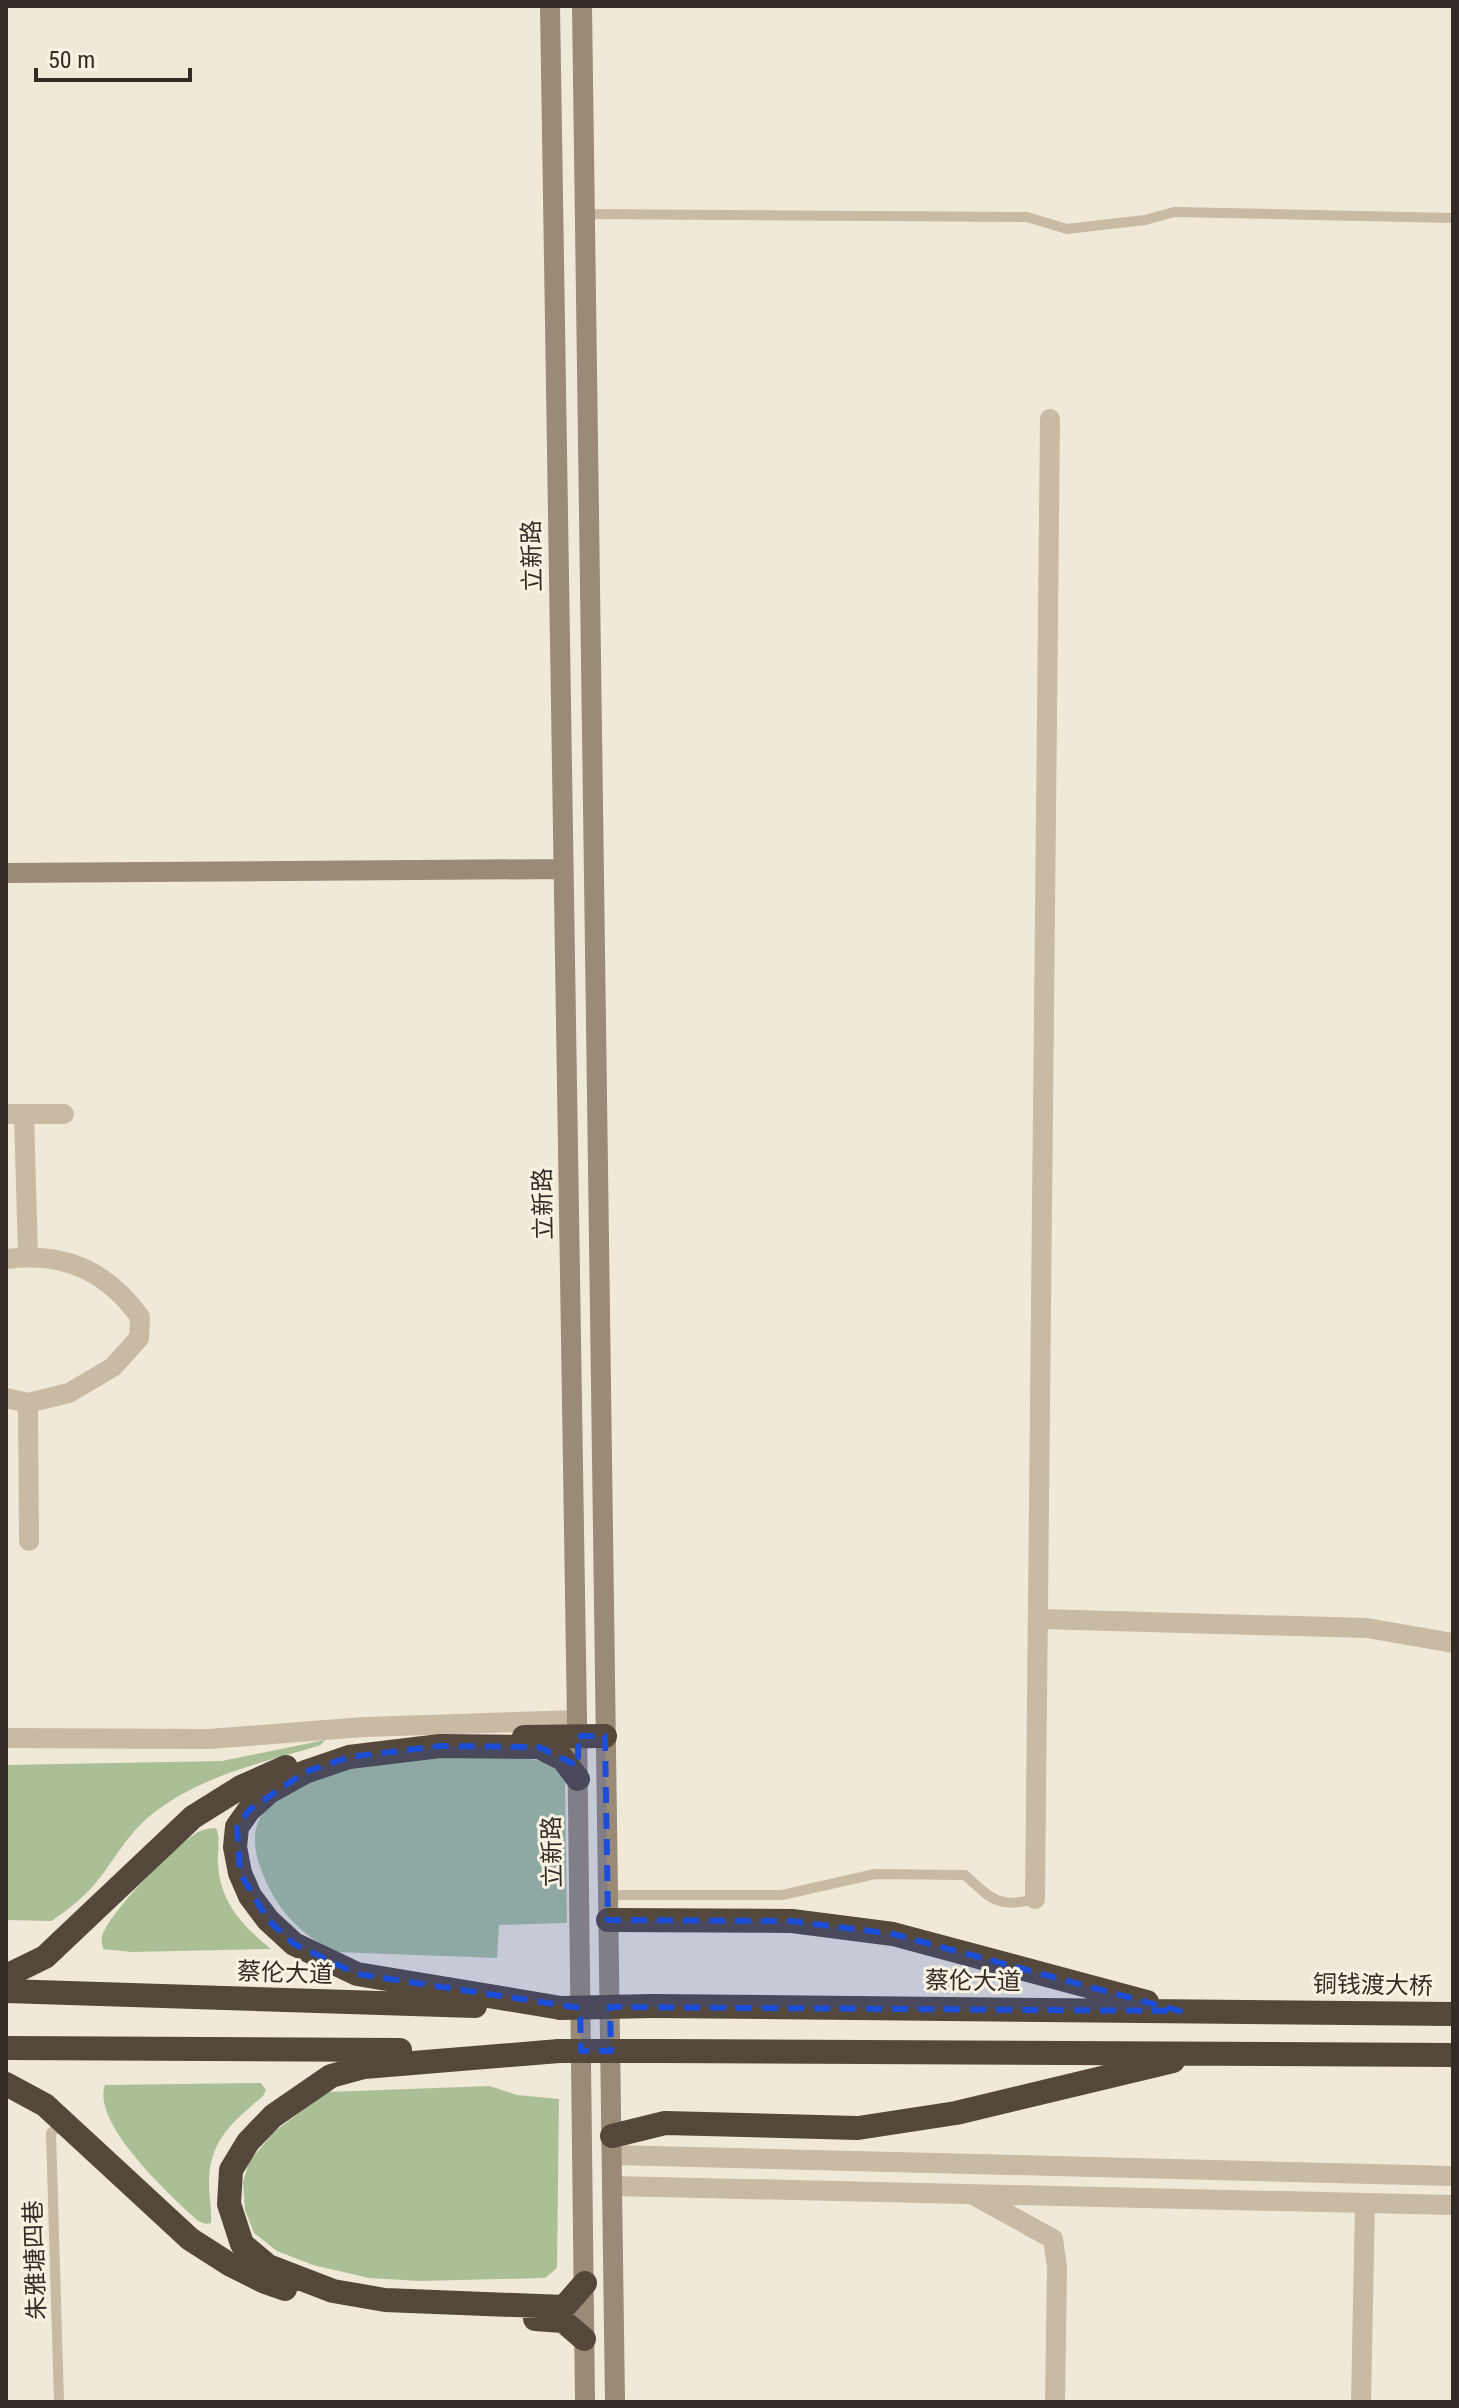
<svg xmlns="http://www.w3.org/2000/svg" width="1459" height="2408" font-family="'Roboto Condensed','Noto Sans SC',sans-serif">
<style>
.green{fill:#abbf97}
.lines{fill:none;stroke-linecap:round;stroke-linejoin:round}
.lane{stroke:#c8baa3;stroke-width:10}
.street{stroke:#c8baa3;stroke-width:20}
.secondary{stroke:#9b8a75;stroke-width:20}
.highway{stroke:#54483c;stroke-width:24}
.highway-bridge{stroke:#54483c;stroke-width:24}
.marked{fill:#1d4ed8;fill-opacity:0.2;stroke:#1d4ed8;stroke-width:6;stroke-dasharray:16 10;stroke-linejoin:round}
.labels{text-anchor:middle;stroke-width:6;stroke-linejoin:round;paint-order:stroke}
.street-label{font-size:24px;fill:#332c25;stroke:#f8f2e3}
</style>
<rect width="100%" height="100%" fill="#f0e9d7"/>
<!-- green -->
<path class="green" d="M325,1740L321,1745C258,1764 193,1777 143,1822C124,1840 111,1865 94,1885C82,1899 67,1910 52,1921L6,1920V1765L222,1761Z
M496,1753L547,1762L565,1776L567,1923L499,1925L497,1958L336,1952C299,1934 275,1908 261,1869C239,1811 280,1792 327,1775C340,1771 354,1764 367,1762C410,1756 453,1756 496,1753Z
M216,1828C221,1839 217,1853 218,1865C221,1904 243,1926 271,1949L132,1952L103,1949C102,1943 101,1942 102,1937C107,1914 177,1844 198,1832C204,1829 210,1828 216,1828Z
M261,2083L266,2090L263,2096C232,2123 209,2140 209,2184C209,2197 212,2210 211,2223L206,2224L198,2221C171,2196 91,2124 105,2085Z
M490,2086L517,2095L559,2099L557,2268L545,2278L419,2281L369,2278L313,2265L277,2251L254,2233L245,2210L243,2182L249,2162L274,2132L327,2092Z"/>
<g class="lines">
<!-- lane -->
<path class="lane" d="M585,214L1027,217L1067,229L1145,220L1174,212L1453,218
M608,1895H782L875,1874L965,1875C991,1899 999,1909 1035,1899
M59,2402L51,2133L63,2122"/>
<!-- street -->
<path class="street" d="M6,1114H64
M24,1114L28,1256
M6,1259C64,1252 106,1270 140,1317L139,1338L113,1367L69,1393L28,1403L6,1398
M28,1403L29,1541
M1040,1619L1367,1628L1453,1643
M6,1738L209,1739L364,1727L577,1720
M1035,1899L1050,419
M613,2155L1453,2176
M613,2186L1453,2205
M975,2196L1053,2239L1057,2267L1055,2402
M1361,2402L1365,2203"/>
<!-- secondary -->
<path class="secondary" d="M550,6L577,1720L585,2402
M582,6L615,2402
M6,873L562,869"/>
<!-- highway -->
<path class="highway" d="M524,1737L605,1736
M608,1920L792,1921L893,1934L1147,2002
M6,1976L45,1957L193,1817L241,1787L286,1767
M6,1991L475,2006
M653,2006L1453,2014
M561,2008L357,1974L294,1944L268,1920L250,1896L240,1873L235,1847L237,1827L249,1810L269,1792L305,1772L349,1757L440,1746L539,1747L563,1759L578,1779
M6,2048L400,2050
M559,2051L364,2067L331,2076L273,2116L248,2142L231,2170L229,2204L242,2244L268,2266L333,2291L385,2300L564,2307L585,2283
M657,2051L1453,2055
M6,2084L45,2105L190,2239L229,2264L265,2282L285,2289
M612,2136L665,2123L858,2128L956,2113L1173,2061
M535,2319L563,2321L584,2339"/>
<!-- highway-bridge -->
<path class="highway-bridge" d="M561,2008L653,2006
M559,2051H657"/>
</g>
<!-- marked area -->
<path class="marked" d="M578,1736H605L608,1920L792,1921L893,1934L1180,2011L610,2007L611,2051H581L580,2008L357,1974L294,1944L268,1920L240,1873L237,1827L249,1810L305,1772L349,1757L440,1746L539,1747L578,1766Z"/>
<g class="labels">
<!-- street labels -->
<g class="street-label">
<text transform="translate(532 556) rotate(-91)" y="8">立新路</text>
<text transform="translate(543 1204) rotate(-91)" y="8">立新路</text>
<text transform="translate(552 1852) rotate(-91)" y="8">立新路</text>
<text transform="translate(285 1973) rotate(2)" y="8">蔡伦大道</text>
<text transform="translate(973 1981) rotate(1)" y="8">蔡伦大道</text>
<text transform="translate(1373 1985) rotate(1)" y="8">铜钱渡大桥</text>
<text transform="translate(35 2260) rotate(-92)" y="8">朱雅塘四巷</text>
</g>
</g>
<!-- border -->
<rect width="1459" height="2408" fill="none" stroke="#332c25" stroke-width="16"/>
<!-- scale -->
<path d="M36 68v12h154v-12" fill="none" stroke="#332c25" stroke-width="4"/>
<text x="48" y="68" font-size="24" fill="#332c25" stroke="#f8f2e3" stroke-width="6" paint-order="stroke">50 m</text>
</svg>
